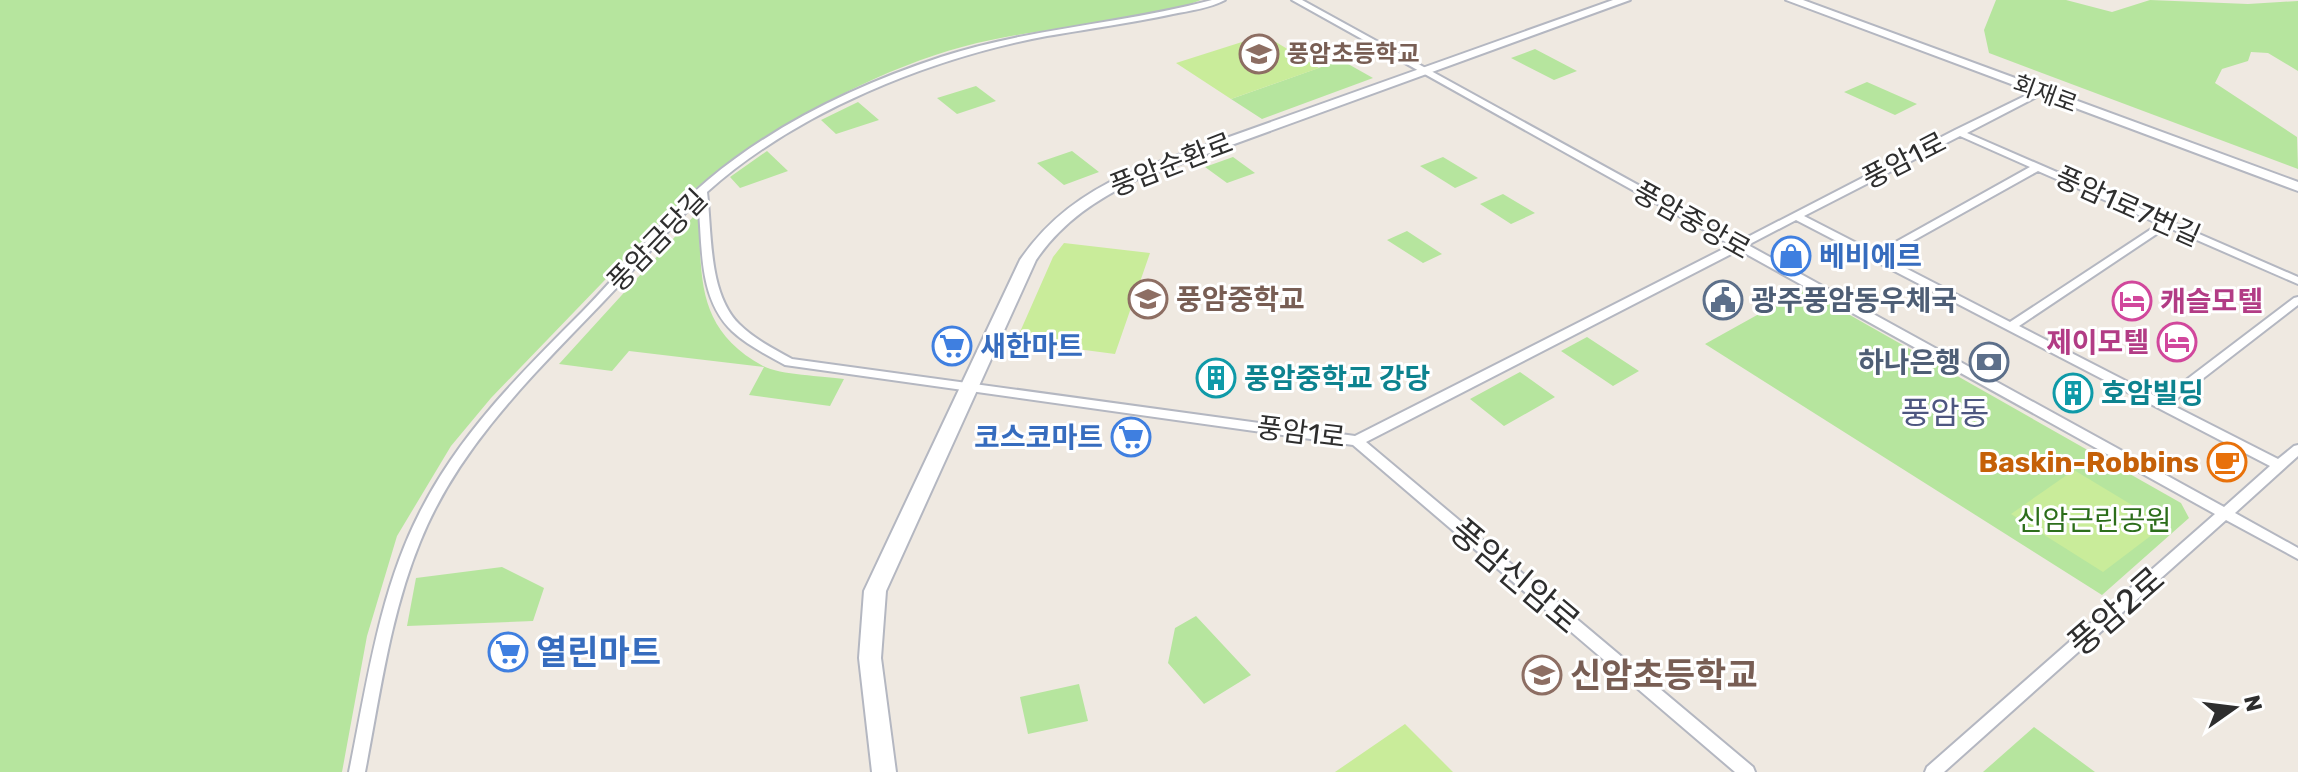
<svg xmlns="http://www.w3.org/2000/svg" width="2298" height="772" font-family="Rubik,'Noto Sans KR',sans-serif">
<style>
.green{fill:#b6e59e}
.pitch{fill:#c9ec9a}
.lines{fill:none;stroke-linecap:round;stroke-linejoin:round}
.street-casing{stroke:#b4b7c1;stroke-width:4}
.secondary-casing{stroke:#b4b7c1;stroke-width:4}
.street{fill:#fff;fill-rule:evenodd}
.secondary{fill:#fff;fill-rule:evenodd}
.labels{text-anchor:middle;stroke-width:6;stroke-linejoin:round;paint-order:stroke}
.far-education-label{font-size:24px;font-weight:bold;fill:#785e54;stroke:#fff;text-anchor:start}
.far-street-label{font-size:24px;fill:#2e2e2e;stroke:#fff}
.street-label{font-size:28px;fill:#2e2e2e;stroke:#fff}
.shop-label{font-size:28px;font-weight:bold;fill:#366cbe;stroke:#fff;text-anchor:start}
.education-label{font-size:28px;font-weight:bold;fill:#785e54;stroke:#fff;text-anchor:start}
.service-label{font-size:28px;font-weight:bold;fill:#4e5e75;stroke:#fff;text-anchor:start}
.hotel-label{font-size:28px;font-weight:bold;fill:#b23c85;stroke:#fff;text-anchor:start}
.culture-label{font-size:28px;font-weight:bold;fill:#0d838f;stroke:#fff;text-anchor:start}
.food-label{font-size:28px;font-weight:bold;fill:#c56008;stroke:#fff;text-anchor:end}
.park-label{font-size:28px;fill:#2c6e1b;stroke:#fff}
.quarter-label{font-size:32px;fill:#4d5680;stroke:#fff}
.near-street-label{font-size:34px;fill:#2e2e2e;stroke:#fff}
.near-shop-label{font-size:34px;font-weight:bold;fill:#366cbe;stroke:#fff;text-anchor:start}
.near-education-label{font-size:34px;font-weight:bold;fill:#785e54;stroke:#fff;text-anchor:start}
</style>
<rect width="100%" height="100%" fill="#efe9e1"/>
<!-- green -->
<path class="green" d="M0,0H1201C1135,25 1059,25 991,40C887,61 763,130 684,198L491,398L451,446L397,536L367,636L342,772H0Z
M1996,0H2066L2112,12L2150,0L2248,4L2298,1V71L2268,53L2251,52L2248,61L2222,69L2215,83L2297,137L2298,169L1989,53L1984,30Z
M1535,49L1577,71L1554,80L1511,58Z
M1341,60L1373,78L1262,119L1231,99Z
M1867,82L1917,104L1895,115L1844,92Z
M976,86L996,101L957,114L937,98Z
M858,102L879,120L836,134L821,120Z
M767,151L788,171L740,188L730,177Z
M1072,151L1099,172L1064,185L1037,163Z
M1233,157L1255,173L1227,183L1205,167Z
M1443,157L1478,178L1455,188L1420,166Z
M1503,194L1535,213L1511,224L1480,204Z
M693,217L699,220C701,283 699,331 763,366C780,375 823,376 844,379L830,406L749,395L764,367L629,351L612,371L559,364Z
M1407,231L1442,254L1423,263L1387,240Z
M1804,289L2181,503L2189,518L2102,595L1705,344Z
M1587,337L1639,371L1613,386L1561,351Z
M1520,372L1555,397L1504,426L1470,399Z
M502,567L544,588L533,621L407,626L416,578Z
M1196,616L1251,675L1204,704L1168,663L1175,628Z
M1079,684L1088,721L1028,734L1020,697Z
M2034,727L2095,772H1983Z"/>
<!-- pitch -->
<path class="pitch" d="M1264,35L1319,68L1231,99L1176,63Z
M1064,243L1150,253L1115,354L1016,341L1053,257Z
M2074,470L2165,525L2103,572L2011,514Z
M1405,724L1453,772H1335Z"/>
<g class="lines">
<!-- street casing -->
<g class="street-casing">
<path id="street" d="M1212,0H1225C1210,8 1189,11 1173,14C1131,23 1088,29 1047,36C930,58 796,112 707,192C712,233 708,293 739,324C754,339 774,349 792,359L1355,436L1731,245L1292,0H1302L1740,241L1955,130L2039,89L2042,90V94L1967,133L2298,277V284L2167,227L2019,326L2161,399L2294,298L2298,297V305L2170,404L2278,459L2294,446L2298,445V456L2235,513L2298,548V559L2226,520L1944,772H1925L1927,767L2215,514L1739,250L1366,442L1753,767L1755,772H1735L1353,445L785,365C767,355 747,345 732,331C697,297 703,244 698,200C665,233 635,269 603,302C533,375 458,447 420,542C390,615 380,695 365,772H349C367,684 379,592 420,512C459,434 521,373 582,312C624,269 663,218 708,180C775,124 859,84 941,57C1029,28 1123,24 1212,0ZM1960,136L2030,167L1876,253L1804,216ZM2038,171L2159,224L2010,322L1884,257ZM1796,220L2270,466L2224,507L1748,245Z"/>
</g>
<!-- secondary casing -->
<g class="secondary-casing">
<path id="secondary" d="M1613,0H1630L1138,179C1097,199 1062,222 1036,260L886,591L881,658L896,772H872L859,658L864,591L1020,260C1048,219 1083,194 1128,173Z
M1786,0H1803L2298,182V191Z"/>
</g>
<!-- street -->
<use href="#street" class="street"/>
<!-- secondary -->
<use href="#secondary" class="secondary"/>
</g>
<!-- icons -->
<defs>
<g id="school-ring" transform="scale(2)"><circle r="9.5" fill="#fff" stroke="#8d6e63" stroke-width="1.5"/><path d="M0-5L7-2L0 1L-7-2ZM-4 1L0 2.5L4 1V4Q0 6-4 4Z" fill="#8d6e63"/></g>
<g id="shop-ring" transform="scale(2)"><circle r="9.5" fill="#fff" stroke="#3f7fe0" stroke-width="1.5"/><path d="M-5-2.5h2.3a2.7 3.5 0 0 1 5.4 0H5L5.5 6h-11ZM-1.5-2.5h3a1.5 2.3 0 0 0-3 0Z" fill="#3f7fe0"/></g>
<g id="civic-ring" transform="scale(2)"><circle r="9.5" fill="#fff" stroke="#5c6f8a" stroke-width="1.5"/><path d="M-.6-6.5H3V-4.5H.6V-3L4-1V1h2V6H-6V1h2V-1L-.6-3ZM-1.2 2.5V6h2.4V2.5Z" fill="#5c6f8a"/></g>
<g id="hotel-ring" transform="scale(2)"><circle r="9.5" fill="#fff" stroke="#d1479c" stroke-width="1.5"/><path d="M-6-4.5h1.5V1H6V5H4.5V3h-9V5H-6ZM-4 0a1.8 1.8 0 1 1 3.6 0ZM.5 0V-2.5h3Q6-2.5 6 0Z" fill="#d1479c"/></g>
<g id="supermarket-ring" transform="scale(2)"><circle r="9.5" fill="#fff" stroke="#3f7fe0" stroke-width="1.5"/><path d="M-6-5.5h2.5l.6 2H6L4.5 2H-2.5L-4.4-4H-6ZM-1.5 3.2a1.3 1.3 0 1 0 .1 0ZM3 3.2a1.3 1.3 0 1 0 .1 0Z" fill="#3f7fe0"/></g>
<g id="bank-ring" transform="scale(2)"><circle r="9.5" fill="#fff" stroke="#5c6f8a" stroke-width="1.5"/><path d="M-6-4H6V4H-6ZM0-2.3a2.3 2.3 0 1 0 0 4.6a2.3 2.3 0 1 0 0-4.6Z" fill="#5c6f8a"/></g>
<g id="building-ring" transform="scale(2)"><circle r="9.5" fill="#fff" stroke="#0f9aa8" stroke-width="1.5"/><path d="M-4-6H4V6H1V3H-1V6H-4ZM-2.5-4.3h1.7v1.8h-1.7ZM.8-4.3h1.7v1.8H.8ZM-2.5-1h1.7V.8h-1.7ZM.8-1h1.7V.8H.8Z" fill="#0f9aa8"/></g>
<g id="cafe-ring" transform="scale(2)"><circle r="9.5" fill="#fff" stroke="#e8710a" stroke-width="1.5"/><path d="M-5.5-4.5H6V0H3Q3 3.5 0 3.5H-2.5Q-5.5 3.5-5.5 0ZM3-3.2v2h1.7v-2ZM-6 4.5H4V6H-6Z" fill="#e8710a"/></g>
</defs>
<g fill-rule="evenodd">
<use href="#school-ring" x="1259" y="54"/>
<use href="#shop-ring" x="1791" y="256"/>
<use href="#school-ring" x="1148" y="299"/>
<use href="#civic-ring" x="1723" y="300"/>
<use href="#hotel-ring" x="2132" y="301"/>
<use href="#hotel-ring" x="2177" y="342"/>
<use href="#supermarket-ring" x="952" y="346"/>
<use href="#bank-ring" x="1989" y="362"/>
<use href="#building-ring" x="1216" y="378"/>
<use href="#building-ring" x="2073" y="393"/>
<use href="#supermarket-ring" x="1131" y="437"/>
<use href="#cafe-ring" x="2227" y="462"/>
<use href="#supermarket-ring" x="508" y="652"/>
<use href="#school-ring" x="1542" y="675"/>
</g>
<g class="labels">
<!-- far-education labels -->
<g class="far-education-label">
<text x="1287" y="62">풍암초등학교</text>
</g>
<!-- far-street labels -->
<g class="far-street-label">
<text transform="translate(2045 94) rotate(20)" y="8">회재로</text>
</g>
<!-- street labels -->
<g class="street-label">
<text transform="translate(1904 160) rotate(-27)" y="10">풍암1로</text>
<text transform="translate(1171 164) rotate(-21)" y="10">풍암순환로</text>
<text transform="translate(2128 206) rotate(24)" y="10">풍암1로7번길</text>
<text transform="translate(1692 220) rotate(29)" y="10">풍암중앙로</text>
<text transform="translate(657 240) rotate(-46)" y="10">풍암금당길</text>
<text transform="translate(1301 432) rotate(7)" y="10">풍암1로</text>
</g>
<!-- shop labels -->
<g class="shop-label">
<text x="1819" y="266">베비에르</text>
<text x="980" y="356">새한마트</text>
<text x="1103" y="447" text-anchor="end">코스코마트</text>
</g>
<!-- education labels -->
<g class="education-label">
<text x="1176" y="309">풍암중학교</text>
</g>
<!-- service labels -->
<g class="service-label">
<text x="1751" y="310">광주풍암동우체국</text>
<text x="1961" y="372" text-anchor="end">하나은행</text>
</g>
<!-- hotel labels -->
<g class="hotel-label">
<text x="2160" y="311">캐슬모텔</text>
<text x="2149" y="352" text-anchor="end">제이모텔</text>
</g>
<!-- culture labels -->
<g class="culture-label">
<text x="1244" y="388">풍암중학교 강당</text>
<text x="2101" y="403">호암빌딩</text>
</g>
<!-- food labels -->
<g class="food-label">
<text x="2199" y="472">Baskin-Robbins</text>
</g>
<!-- park labels -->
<g class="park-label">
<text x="2094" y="530">신암근린공원</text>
</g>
<!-- quarter labels -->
<g class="quarter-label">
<text x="1945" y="424">풍암동</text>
</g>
<!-- near-street labels -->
<g class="near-street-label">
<text transform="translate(1515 576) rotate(40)" y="12">풍암신암로</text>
<text transform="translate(2116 611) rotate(-41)" y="12">풍암2로</text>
</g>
<!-- near-shop labels -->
<g class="near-shop-label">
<text x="536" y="664">열린마트</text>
</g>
<!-- near-education labels -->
<g class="near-education-label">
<text x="1570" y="687">신암초등학교</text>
</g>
</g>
<!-- north arrow -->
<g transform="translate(2234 708) rotate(76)" stroke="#ffffff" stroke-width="6" paint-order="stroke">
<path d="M0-6L14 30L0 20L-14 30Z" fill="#2e2e2e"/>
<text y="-12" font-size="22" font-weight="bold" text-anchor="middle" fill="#2e2e2e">N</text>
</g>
</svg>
